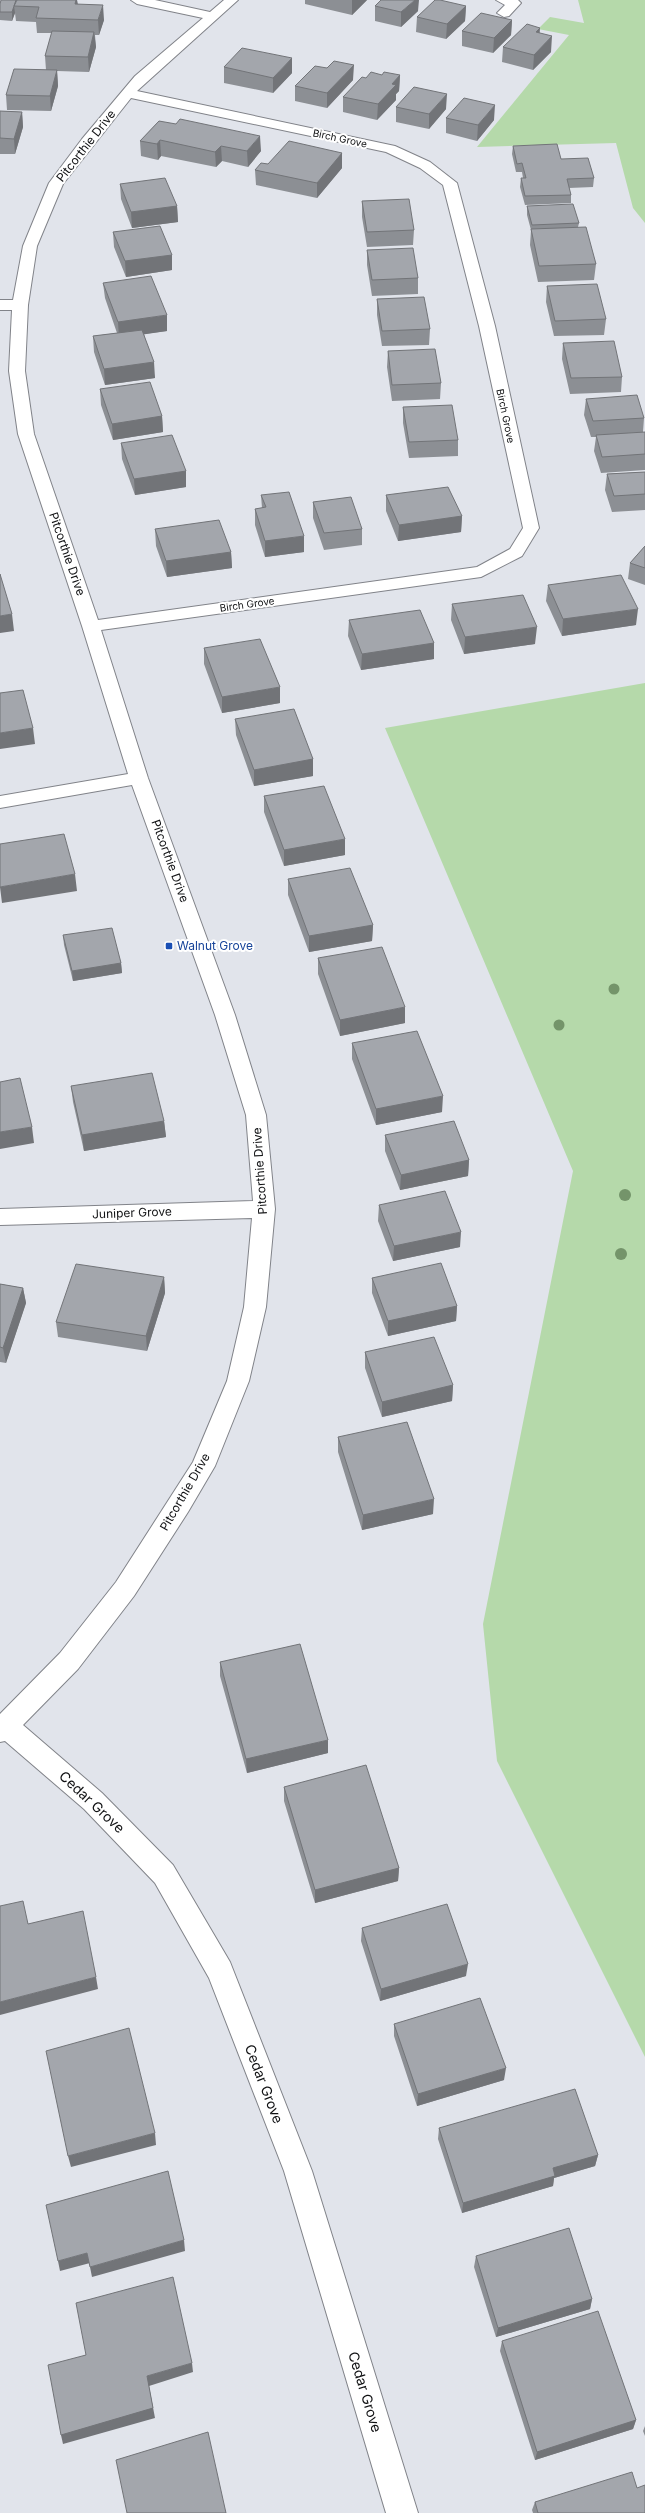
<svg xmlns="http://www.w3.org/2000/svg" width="645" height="2513" font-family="Inter,sans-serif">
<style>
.green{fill:#b5d9aa}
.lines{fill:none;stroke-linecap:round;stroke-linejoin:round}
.street-casing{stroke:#818389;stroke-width:2}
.street{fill:#fff;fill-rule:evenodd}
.tree{fill:#74946a}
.wall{fill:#8c8f94}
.shaded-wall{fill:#727478}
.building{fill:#a3a6ac;stroke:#727478}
.transit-dot{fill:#1a4fb4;stroke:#fff;stroke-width:1.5}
.labels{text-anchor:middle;stroke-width:4;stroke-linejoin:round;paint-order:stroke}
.far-street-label{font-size:10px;fill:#101113;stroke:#fff}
.street-label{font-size:12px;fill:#101113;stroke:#fff}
.transit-label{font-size:12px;fill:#164399;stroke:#fff;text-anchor:start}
.near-street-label{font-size:14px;fill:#101113;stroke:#fff}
</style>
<rect width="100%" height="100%" fill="#e1e4eb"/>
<!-- green -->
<path class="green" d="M578,0H645V223L633,208L616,143L477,147L569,35L538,29L550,17L584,23Z
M645,683V2057L497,1761L483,1624L573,1171L385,728Z"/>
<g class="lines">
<!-- street casing -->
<g class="street-casing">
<path id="street" d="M131,0H155L210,12L224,0H238L137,91L395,146L430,162L457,183L495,326L539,528L522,556L481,577L101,630L148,778L235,1015L266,1115L275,1209L266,1307L249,1381L215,1466L188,1512L134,1596L78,1669L23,1725L102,1793L173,1865L230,1962L312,2171L418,2513H386L284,2171L209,1978L155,1883L84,1809L5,1741L0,1742V1714L60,1653L116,1582L193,1462L227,1381L244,1307L252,1218L0,1225V1209L253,1201L246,1115L215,1015L132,785L0,808V796L128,774L82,626L18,434L9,371L12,310H0V300H13L23,246L49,183L82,139L135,76L203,18L137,4ZM131,98L386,152L420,168L443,185L479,326L523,528L510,549L477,567L98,620L34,434L25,371L28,305L37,246L63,184Z
M496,0H518L521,3L509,16L504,17L497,13L505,5Z"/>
</g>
<!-- street -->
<use href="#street" class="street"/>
</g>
<!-- trees -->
<g class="tree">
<circle cx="614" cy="989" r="5.5"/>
<circle cx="559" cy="1025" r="5.5"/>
<circle cx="625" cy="1195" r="6"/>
<circle cx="621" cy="1254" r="6"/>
</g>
<!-- wall -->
<path class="wall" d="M77,0L78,4L104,20L99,35H95L96,47L89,72L57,71L58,86L51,111L7,110L6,95L46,70L45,56L52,33H37L36,22L16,21L15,13L12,21L0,20V4Z
M305,0H367L352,15L305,4Z
M375,6L418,11L401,27L375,21Z
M466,6L465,21L446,39L416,32L417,17Z
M512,20L511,35L493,53L462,46V31Z
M540,33L551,52L533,70L502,62L503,47Z
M224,67L292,73L273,93L224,83Z
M327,68L353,80L327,108L295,101V86Z
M382,75H400L399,91L396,94V100L377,120L343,112V97L366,78Z
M396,107L446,109L429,129L396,122Z
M0,111L22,112L23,127L15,154H0Z
M446,118L494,120L477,141L446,133Z
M159,121L261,151L248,167L222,161L216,167L161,156L158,160L141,156L140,141Z
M513,146L561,159L594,178L593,187L569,188L571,195V203L525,205L520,187L521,178H523L522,172H516L512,154Z
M342,153V168L317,198L256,185L255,170L268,164Z
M120,184L177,206L178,222L132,228L121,199Z
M362,201L414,230L413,245L367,247L362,217Z
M527,206L579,223L578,227L596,264L594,280L538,282L530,245L531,230L527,215Z
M113,232L172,255V270L126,277L114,247Z
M367,250L418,278V294L372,296L367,265Z
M103,283L167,331L144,334L155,378L105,385L94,352L93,336L117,333L105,298Z
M547,286L606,319L604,335L554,336L546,302Z
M377,299L430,329L429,345L382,346L377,315Z
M563,343L622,377L621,392L570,394L562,359Z
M388,351L441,383L440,399L392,401L387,367Z
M100,389L162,416L163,432L113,440L101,405Z
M586,399L644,418L643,432H645V470L601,473L594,451L596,437H591L584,415Z
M403,407L458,440V456L409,458L403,423Z
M121,443L186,471V487L135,495L122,459Z
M645,472V510L612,512L605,490L607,474Z
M261,495L304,552L265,557L255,525V509L262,508Z
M386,495L462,516L461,532L398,541L386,511Z
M313,502L362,529V545L324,550L313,518Z
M155,529L231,552L232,568L167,577L156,546Z
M645,546V585L628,579L630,563Z
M548,585L636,625L562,636L546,601Z
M452,604L535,644L464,654L451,620Z
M349,620L434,643V659L361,670L348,636Z
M204,648L280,703L222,713L204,664Z
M235,719L313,759V776L254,786L236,735Z
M264,796L345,855L284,866L264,812Z
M288,879L373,925L372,941L309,952L288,895Z
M63,935L121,963L122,973L73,981L64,945Z
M318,958L405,1023L340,1036L318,974Z
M352,1043L442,1112L376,1125L352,1059Z
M71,1086L164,1121L166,1137L84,1151L73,1102Z
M385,1135L469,1160L468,1176L400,1190L385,1151Z
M379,1205L460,1247L393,1261L378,1221Z
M164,1277L165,1293L147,1351L58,1337L56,1322Z
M372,1278L457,1306L456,1321L388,1336L372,1293Z
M0,1284L23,1288L26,1303L6,1363L0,1362Z
M365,1352L453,1385L452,1401L382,1417L365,1368Z
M338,1437L433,1514L362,1530L338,1452Z
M220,1662L328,1753L247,1773L220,1676Z
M284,1787L399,1868L398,1881L315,1903L284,1801Z
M362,1928L466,1976L380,2001L361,1941Z
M394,2024L504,2080L417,2106L394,2036Z
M439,2128L598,2155L595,2166L554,2178L553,2186L462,2213L438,2139Z
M476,2256L592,2299L590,2309L496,2337L474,2267Z
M502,2341L636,2420L633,2429L535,2460L500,2351Z
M645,2426V2436L643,2431Z
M637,2488L645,2513H533L532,2510L535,2502Z"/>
<!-- shaded-wall -->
<path class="shaded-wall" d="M16,0H17L14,6L15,13L12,21V12Z
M76,0H77L78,12L75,4Z
M352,0H367L352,15Z
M415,0H419L418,11L401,27V12Z
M103,5L104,20L99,35L98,20Z
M466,6L465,21L446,39L447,24Z
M512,20L511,35L493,53L494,38Z
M540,28L539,43L536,32Z
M94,32L96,47L89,72L88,57Z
M552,36L551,52L533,70L534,55Z
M292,58V73L273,93V78Z
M354,65L353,80L327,108V93Z
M57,70L58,86L51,111L50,96Z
M400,75L399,91L396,94V100L377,120L378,104L392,84Z
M447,94L446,109L429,129V114Z
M495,105L494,120L477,141L478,125Z
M22,112L23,127L15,154L14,139Z
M260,136L261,151L248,167L247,151Z
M160,140L161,156L158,160L157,144Z
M221,146L222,161L216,167L215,152Z
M342,153V168L317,198V183Z
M177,206L178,222L132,228L131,212Z
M172,255V270L126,277L125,261Z
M167,315V331L119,338L118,322Z
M154,362L155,378L105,385L104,369Z
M162,416L163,432L113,440L112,424Z
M186,471V487L135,495L134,479Z
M462,516L461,532L398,541L399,525Z
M304,536V552L265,557V541Z
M231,552L232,568L167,577L166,561Z
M638,609L636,625L562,636L563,619Z
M12,614L14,631L0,633V616Z
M537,627L535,644L464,654L465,637Z
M434,643V659L361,670L362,654Z
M280,687V703L222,713V697Z
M33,728L35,744L0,749V733Z
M313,759V776L254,786V770Z
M345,839V855L284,866V850Z
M75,874L77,891L2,903L0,887Z
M373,925L372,941L309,952V936Z
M121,963L122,973L73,981L72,971Z
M405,1007V1023L340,1036V1020Z
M443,1096L442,1112L376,1125V1109Z
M164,1121L166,1137L84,1151L82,1135Z
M32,1127L34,1143L0,1149V1132Z
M469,1160L468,1176L400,1190L401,1175Z
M461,1232L460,1247L393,1261L394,1246Z
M164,1277L165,1293L147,1351L146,1336Z
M23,1288L26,1303L6,1363L3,1348Z
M457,1306L456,1321L388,1336V1321Z
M453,1385L452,1401L382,1417V1402Z
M434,1499L433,1514L362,1530L363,1515Z
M328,1740V1753L247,1773L246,1759Z
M399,1868L398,1881L315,1903V1890Z
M468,1964L466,1976L380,2001L381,1989Z
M96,1977L98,1989L0,2015V2002Z
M506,2068L504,2080L417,2106L418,2094Z
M155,2133L156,2145L71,2167L68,2156Z
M598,2155L595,2166L554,2178L553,2186L462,2213L463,2203L553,2168Z
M184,2240L185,2251L92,2277L90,2267Z
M87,2253L90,2263L60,2271L58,2261Z
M592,2299L590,2309L496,2337L498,2328Z
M192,2363L193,2372L149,2386L155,2418L63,2444L61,2435L147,2376Z
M636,2420L633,2429L535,2460L537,2452Z"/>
<!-- building -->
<path class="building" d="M1,0H16L12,12H0V4Z
M17,0H76L75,4L103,5L98,20L36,18L39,7L14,6Z
M381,0H415L401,12L375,6Z
M435,0H440L466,6L447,24L417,17Z
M481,13L512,20L494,38L462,31Z
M527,24L540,28L536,32L552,36L534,55L503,47Z
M52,31L94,32L88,57L45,56Z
M242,48L292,58L273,78L224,67Z
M334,61L354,65L327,93L295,86L315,66L327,68Z
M14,69L57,70L50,96L6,95Z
M371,72L382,75L384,72L400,75L392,84L396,85L378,104L343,97L362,77L366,78Z
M414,87L447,94L429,114L396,107Z
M464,98L495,105L478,125L446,118Z
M0,111L22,112L14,139L0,138Z
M180,119L260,136L247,151L221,146L215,152L160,140L157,144L140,141L159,121L176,124Z
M289,141L342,153L317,183L255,170L261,163L268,164Z
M557,144L561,159L588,158L594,178L567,179L571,195L525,196L521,178H526L522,163L517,164L513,146Z
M165,178L177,206L131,212L120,184Z
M409,199L414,230L367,232L362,201Z
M573,204L579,223L532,225L527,206Z
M160,226L172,255L125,261L113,232Z
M586,227L596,264L539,266L531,229Z
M413,248L418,278L372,280L367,250Z
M151,276L167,315L118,322L103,283Z
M597,284L606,319L555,321L547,286Z
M424,297L430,329L382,331L377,299Z
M142,330L154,362L104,369L93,336Z
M614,341L622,377L571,378L563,343Z
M435,349L441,383L392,385L388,351Z
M150,382L162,416L112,424L100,389Z
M637,395L644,418L593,421L586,399Z
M452,405L458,440L409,442L403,407Z
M645,432V454L602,457L596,435Z
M172,435L186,471L134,479L121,443Z
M645,472V494L614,496L607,474Z
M448,487L462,516L399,525L386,495Z
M289,492L304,536L265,541L255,509L266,507L261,495Z
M351,497L362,529L324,533L313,502Z
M219,520L231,552L166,561L155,529Z
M645,546V568L630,563Z
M0,574L12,614L0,616Z
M621,575L638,609L563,619L548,585Z
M523,595L537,627L465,637L452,604Z
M420,610L434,643L362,654L349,620Z
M260,639L280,687L222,697L204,648Z
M23,690L33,728L0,733V693Z
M294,709L313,759L254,770L235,719Z
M324,786L345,839L284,850L264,796Z
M64,834L75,874L0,887V844Z
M350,868L373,925L309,936L288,879Z
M112,928L121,963L72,971L63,935Z
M382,947L405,1007L340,1020L318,958Z
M417,1031L443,1096L376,1109L352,1043Z
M152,1073L164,1121L82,1135L71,1086Z
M20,1078L32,1127L0,1132V1082Z
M454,1121L469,1160L401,1175L385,1135Z
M445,1191L461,1232L394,1246L379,1205Z
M441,1263L457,1306L388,1321L372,1278Z
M76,1264L164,1277L146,1336L56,1322Z
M0,1284L23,1288L3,1348L0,1347Z
M434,1337L453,1385L382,1402L365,1352Z
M407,1422L434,1499L363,1515L338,1437Z
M300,1644L328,1740L246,1759L220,1662Z
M366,1765L399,1868L315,1890L284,1787Z
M23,1901L28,1924L83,1911L96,1977L0,2002V1906Z
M447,1904L468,1964L381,1989L362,1928Z
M480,1998L506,2068L418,2094L394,2024Z
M129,2028L155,2133L68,2156L46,2051Z
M575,2089L598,2155L553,2168L555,2176L463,2203L439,2128Z
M168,2171L184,2240L90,2267L87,2253L58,2261L46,2205Z
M569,2228L592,2299L498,2328L476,2256Z
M173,2277L192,2363L147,2376L153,2408L61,2435L48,2365L86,2355L76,2303Z
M598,2311L636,2420L537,2452L502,2341Z
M208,2432L226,2513H127L116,2460Z
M632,2472L637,2488L645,2485V2513H538L535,2502Z"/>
<!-- markers -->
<rect class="transit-dot" x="165" y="942" width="8" height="8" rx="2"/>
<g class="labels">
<!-- far-street labels -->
<g class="far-street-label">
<text transform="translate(340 138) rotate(12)" y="4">Birch Grove</text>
<text transform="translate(506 416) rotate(78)" y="4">Birch Grove</text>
<text transform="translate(247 604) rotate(-8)" y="4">Birch Grove</text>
</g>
<!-- street labels -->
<g class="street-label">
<text transform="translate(86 146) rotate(-52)" y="4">Pitcorthie Drive</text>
<text transform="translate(67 554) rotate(71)" y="4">Pitcorthie Drive</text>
<text transform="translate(170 861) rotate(70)" y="4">Pitcorthie Drive</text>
<text transform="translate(260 1171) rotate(-94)" y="4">Pitcorthie Drive</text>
<text transform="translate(132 1213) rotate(-2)" y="4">Juniper Grove</text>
<text transform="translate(185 1492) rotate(-60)" y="4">Pitcorthie Drive</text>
</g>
<!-- transit labels -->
<g class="transit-label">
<text x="177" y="950">Walnut Grove</text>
</g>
<!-- near-street labels -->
<g class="near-street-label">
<text transform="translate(92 1802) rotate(43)" y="5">Cedar Grove</text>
<text transform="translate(264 2084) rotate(69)" y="5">Cedar Grove</text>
<text transform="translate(365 2392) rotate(73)" y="5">Cedar Grove</text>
</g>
</g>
</svg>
